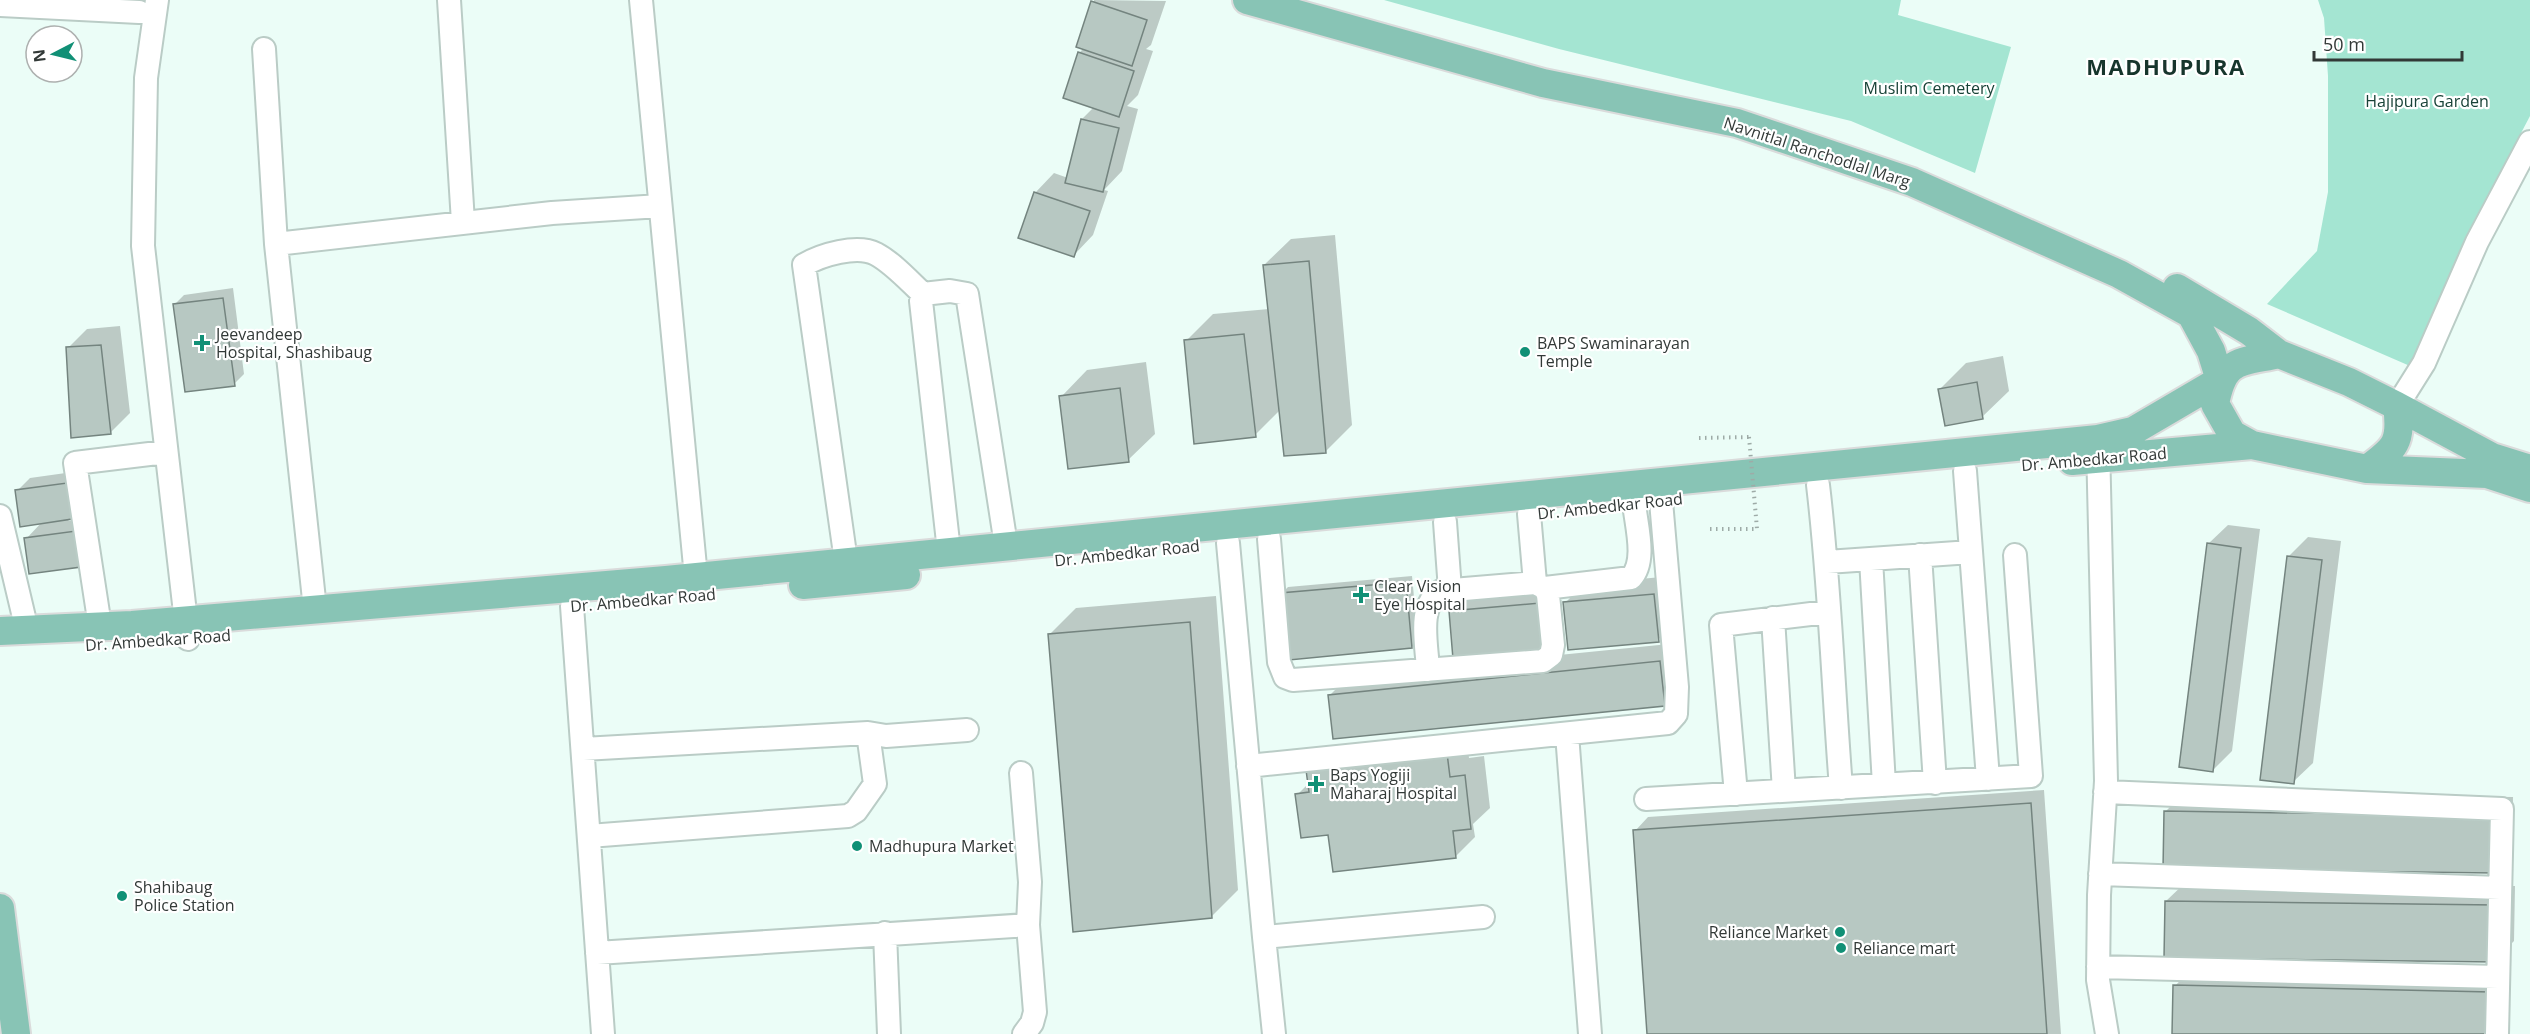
<svg xmlns="http://www.w3.org/2000/svg" width="2530" height="1034" font-family="'Open Sans',sans-serif">
<style>
.green{fill:#a4e5d2}
.shadow{fill:#0003}
.building{fill:#b7c8c2;stroke:#74847f;stroke-width:1.5}
.lines{fill:none;stroke-linecap:round;stroke-linejoin:round}
.minor-casing{stroke:#baccc6;stroke-width:26}
.major-casing{stroke:#dadbdb;stroke-width:32}
.path{stroke:#9eaba7;stroke-width:4;stroke-dasharray:1.5 4.5;stroke-linecap:butt}
.minor{stroke:#fff;stroke-width:22}
.major{stroke:#88c4b5;stroke-width:28}
.path-bridge{stroke:#9eaba7;stroke-width:4;stroke-dasharray:1.5 4.5;stroke-linecap:butt}
.poi-dot{fill:#119076;stroke:#fff;stroke-width:2}
.labels{text-anchor:middle;stroke-width:4.5;stroke-linejoin:round;paint-order:stroke}
.park-label{font-size:16px;fill:#184237;stroke:#fff}
.street-label{font-size:16px;fill:#323937;stroke:#fff}
.poi-label{font-size:16px;fill:#323937;stroke:#fff;text-anchor:start}
.district-label{font-size:22px;font-weight:bold;letter-spacing:1.5px;fill:#16352c;stroke:#fff}
</style>
<rect width="100%" height="100%" fill="#ebfdf7"/>
<!-- green -->
<path class="green" d="M1384,0H1901L1898,15L2011,47L1975,173L1851,121L1559,49Z
M2318,0H2530V116L2479,213L2410,366L2267,304L2317,251L2328,192V76L2324,18Z"/>
<!-- shadow -->
<path class="shadow" d="M1094,0L1166,1L1151,45L1146,49L1153,51L1138,95L1127,106L1138,109L1122,171L1104,190L1108,191L1093,235L1074,255L1035,193L1054,173L1068,178L1082,119L1094,107L1079,53L1084,48Z
M1335,235L1352,425L1325,452L1280,410L1255,435L1186,341L1213,314L1269,309L1264,265L1291,239Z
M233,288L244,374L234,384L174,305L184,295Z
M120,326L130,413L110,433L68,348L87,329Z
M2003,356L2009,391L1982,417L1940,389L1966,363Z
M1146,362L1155,434L1128,460L1061,397L1087,370Z
M80,471L85,505L68,521L89,518L93,552L26,539L42,522L17,491L30,478Z
M2228,525L2260,529L2232,751L2213,770L2208,544Z
M2308,537L2341,541L2313,763L2293,782L2289,556Z
M1412,576L1418,640L1412,647L1281,594L1288,587Z
M1673,576L1677,621L1658,640L1565,603L1584,584Z
M1559,584L1563,630L1544,649L1451,612L1470,592Z
M1216,596L1238,890L1212,916L1049,635L1076,608Z
M1679,643L1684,685L1664,705L1330,695L1349,676Z
M1466,735L1469,758L1484,756L1490,808L1473,824L1475,837L1455,857L1330,833L1297,795L1309,783Z
M2044,790L2061,1034H1649L1635,831L1648,817Z
M2184,793L2513,797L2512,852L2493,871L2165,812Z
M2186,882L2515,886L2514,941L2495,960L2166,901Z
M2194,966L2510,973L2509,1028L2503,1034H2174L2175,986Z"/>
<!-- building -->
<path class="building" d="M1091,1L1147,20L1132,66L1076,47Z
M1078,52L1134,71L1119,117L1063,98Z
M1081,119L1119,128L1103,192L1065,183Z
M1034,192L1090,211L1074,257L1018,238Z
M1309,261L1326,453L1284,456L1263,265Z
M223,298L235,386L185,392L173,304Z
M1244,334L1256,437L1194,444L1184,340Z
M101,345L111,434L71,438L66,347Z
M1977,382L1983,419L1945,426L1938,389Z
M1120,388L1129,462L1068,469L1059,396Z
M67,483L72,519L20,527L15,490Z
M76,531L81,567L29,574L24,538Z
M2207,543L2241,548L2213,772L2179,767Z
M2287,556L2322,560L2294,784L2260,780Z
M1406,582L1412,648L1289,660L1280,593Z
M1654,594L1659,642L1568,650L1563,602Z
M1540,603L1545,651L1453,659L1449,611Z
M1190,622L1212,918L1073,932L1048,634Z
M1660,661L1665,706L1333,739L1328,695Z
M1447,753L1450,777L1465,775L1471,829L1453,831L1456,858L1333,872L1328,835L1301,838L1295,794L1309,792L1306,770Z
M2031,803L2047,1034H1647L1633,830Z
M2164,811L2494,816V873L2163,869Z
M2165,901L2496,905L2495,962L2164,958Z
M2173,985L2491,992L2490,1034H2172Z"/>
<g class="lines">
<!-- minor casing -->
<g class="minor-casing">
<path id="minor" d="M157,0L146,78L143,246L188,639
M449,0L463,222
M641,0L696,577
M0,5L139,12
M264,49L276,244
M2397,406L2424,363L2477,242L2530,142
M2098,444L2106,781L2099,895L2098,980L2107,1034
M1965,471L1988,779
M1818,485C1830,585 1833,687 1841,788
M1529,514L1535,583
M0,516L27,630
M1445,522L1450,590
M1269,539L1279,662L1285,677L1293,680L1543,661L1551,655L1553,645L1548,595L1545,588L1535,583L1441,591C1417,605 1427,645 1428,670
M1228,543L1264,937L1483,917
M949,551L921,301L923,294L950,291L967,294L1006,545
M1920,555L1935,783
M1871,559L1884,785
M846,561L804,265C821,255 857,244 876,254C893,263 909,281 923,294
M1827,562L1971,552
M1545,588L1631,578C1647,561 1636,525 1634,503
M572,606L603,1034
M315,609L276,244L552,213L660,206
M1773,618L1784,791
M100,626L75,463L166,452
M868,733L886,736L967,730
M1567,734L1590,1034
M583,749L868,733L875,784L856,811L848,816L589,836
M1248,766L1668,723L1676,714L1677,687L1661,501
M1021,773L1030,882L1028,925L1035,1012L1032,1023L1024,1034
M2105,792L2502,809L2497,1034
M1736,794L1721,625L1827,612
M1646,799L2031,776L2015,555
M2100,874L2500,888
M885,933L889,1034
M1264,937L1274,1034
M597,953L1028,925
M2098,967L2498,977"/>
</g>
<!-- major casing -->
<g class="major-casing">
<path id="major" d="M2177,288L2249,331L2279,354
M2279,354L2349,382L2397,406C2402,442 2396,448 2367,469L2252,445L2232,434L2215,404C2224,358 2238,363 2279,354Z
M2397,406L2492,457L2524,467
M2072,461L2252,445
M2367,469L2487,474L2530,488
M803,585L906,575
M0,631L132,625L666,580L2098,439L2133,431L2220,380L2211,351L2191,314L2119,274L1912,182L1737,123L1543,83L1247,0
M0,908L16,1034"/>
</g>
<!-- path -->
<path class="path" d="M1699,438L1749,437
M1710,529H1757"/>
<!-- minor -->
<use href="#minor" class="minor"/>
<!-- major -->
<use href="#major" class="major"/>
<!-- path-bridge -->
<path class="path-bridge" d="M1749,437L1757,529"/>
</g>
<!-- markers -->
<g class="poi-dot">
<path d="M199 334h6v6h6v6h-6v6h-6v-6h-6v-6h6z"/>
<circle cx="1525" cy="352" r="6"/>
<path d="M1358 586h6v6h6v6h-6v6h-6v-6h-6v-6h6z"/>
<path d="M1313 775h6v6h6v6h-6v6h-6v-6h-6v-6h6z"/>
<circle cx="857" cy="846" r="6"/>
<circle cx="122" cy="896" r="6"/>
<circle cx="1840" cy="932" r="6"/>
<circle cx="1841" cy="948" r="6"/>
</g>
<g class="labels">
<!-- park labels -->
<g class="park-label">
<text x="1929" y="94">Muslim Cemetery</text>
<text x="2427" y="107">Hajipura Garden</text>
</g>
<!-- street labels -->
<g class="street-label">
<text transform="translate(1817 152) rotate(18)" y="6">Navnitlal Ranchodlal Marg</text>
<text transform="translate(2094 459) rotate(-5)" y="6">Dr. Ambedkar Road</text>
<text transform="translate(1610 506) rotate(-6)" y="6">Dr. Ambedkar Road</text>
<text transform="translate(1127 553) rotate(-6)" y="6">Dr. Ambedkar Road</text>
<text transform="translate(643 600) rotate(-5)" y="6">Dr. Ambedkar Road</text>
<text transform="translate(158 640) rotate(-4)" y="6">Dr. Ambedkar Road</text>
</g>
<!-- poi labels -->
<g class="poi-label">
<text x="216" y="340">Jeevandeep<tspan x="216" dy="18">Hospital, Shashibaug</tspan></text>
<text x="1537" y="349">BAPS Swaminarayan<tspan x="1537" dy="18">Temple</tspan></text>
<text x="1374" y="592">Clear Vision<tspan x="1374" dy="18">Eye Hospital</tspan></text>
<text x="1330" y="781">Baps Yogiji<tspan x="1330" dy="18">Maharaj Hospital</tspan></text>
<text x="869" y="852">Madhupura Market</text>
<text x="134" y="893">Shahibaug<tspan x="134" dy="18">Police Station</tspan></text>
<text x="1828" y="938" text-anchor="end">Reliance Market</text>
<text x="1853" y="954">Reliance mart</text>
</g>
<!-- district labels -->
<g class="district-label">
<text x="2166" y="75">MADHUPURA</text>
</g>
</g>
<!-- north arrow -->
<g transform="translate(54 54) rotate(263)"><circle r="28" fill="#ffffff" stroke="#adb0af" stroke-width="1.5"/>
<path d="M0-4.5L10 22L0 15L-10 22Z" fill="#119076"/>
<text y="-9" font-size="16" font-weight="bold" text-anchor="middle" fill="#323937">N</text>
</g>
<!-- scale -->
<path d="M2314 51v9h148v-9" fill="none" stroke="#323937" stroke-width="3"/>
<text x="2323" y="51" font-size="18" fill="#323937" stroke="#ffffff" stroke-width="4.5" paint-order="stroke">50 m</text>
</svg>
